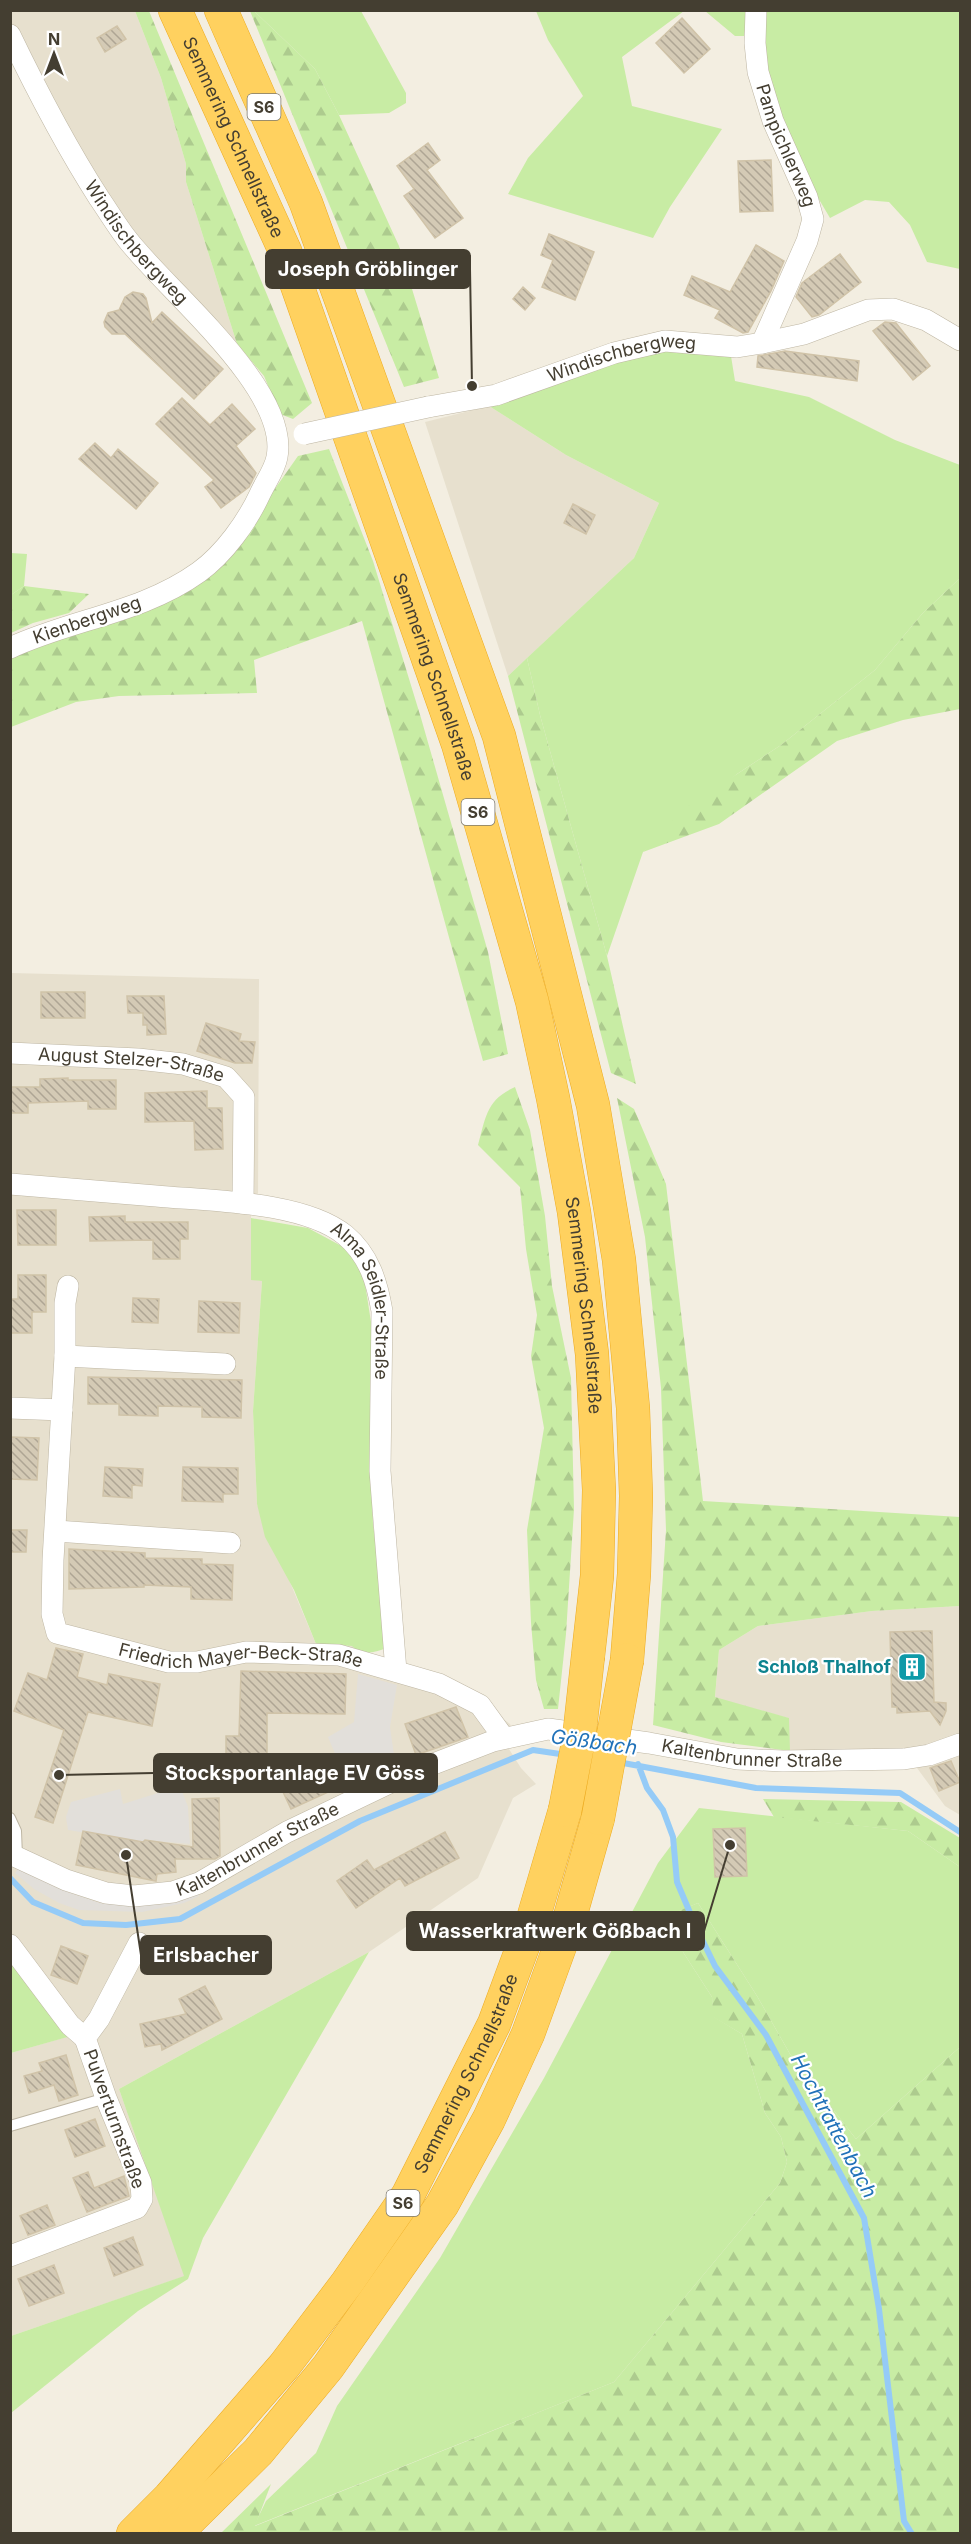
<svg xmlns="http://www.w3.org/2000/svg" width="971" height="2544" font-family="Inter,sans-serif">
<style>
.residential{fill:#e7e0ce}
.grass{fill:#c8eca4}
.forest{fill:url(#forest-firs)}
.parking{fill:#e2dfda}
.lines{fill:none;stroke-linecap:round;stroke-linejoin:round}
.stream{stroke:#95cbf7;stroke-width:6}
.building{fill:url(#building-back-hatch);stroke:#d0c3a8;stroke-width:1.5}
.lane-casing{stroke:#beb6a3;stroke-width:12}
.street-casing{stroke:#beb6a3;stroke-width:22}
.highway-casing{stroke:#edab21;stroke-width:34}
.lane{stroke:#fff;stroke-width:10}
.street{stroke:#fff;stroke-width:21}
.highway{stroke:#ffd15f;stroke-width:33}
.street-bridge-casing{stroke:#beb6a3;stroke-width:22;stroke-linecap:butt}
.highway-bridge-casing{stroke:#edab21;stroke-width:34;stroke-linecap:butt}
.street-bridge{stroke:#fff;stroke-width:21}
.highway-bridge{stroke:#ffd15f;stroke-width:33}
.labels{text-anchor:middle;stroke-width:4.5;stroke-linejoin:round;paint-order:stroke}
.shield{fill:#fff;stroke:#7c786f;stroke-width:1.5}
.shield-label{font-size:16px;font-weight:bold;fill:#443e31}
.street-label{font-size:18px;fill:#443e31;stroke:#fff}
.culture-label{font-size:18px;font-weight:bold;fill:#0d838f;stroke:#fff;text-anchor:end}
.water-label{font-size:20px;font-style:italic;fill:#2172b9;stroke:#fff}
.leader{fill:none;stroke:#443e31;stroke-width:2}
.callout-dot{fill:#443e31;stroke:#fff;stroke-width:2}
.callout{fill:#443e31;stroke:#443e31;stroke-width:2}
.callout-label{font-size:20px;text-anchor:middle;font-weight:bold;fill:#fff}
</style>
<defs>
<pattern id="forest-firs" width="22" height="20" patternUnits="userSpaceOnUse" patternTransform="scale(1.5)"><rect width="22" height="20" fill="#c8eca4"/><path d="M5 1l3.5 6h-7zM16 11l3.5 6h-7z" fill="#adcb8e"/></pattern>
<pattern id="building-back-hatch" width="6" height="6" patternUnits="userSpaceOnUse" patternTransform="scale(1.5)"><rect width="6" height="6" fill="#d4cab5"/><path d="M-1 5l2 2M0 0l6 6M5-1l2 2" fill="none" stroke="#aea594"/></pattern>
</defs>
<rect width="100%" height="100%" fill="#f3eee1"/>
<!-- residential -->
<path class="residential" d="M10,11H135L161,78L186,164V182L237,344L158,265L128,228L11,52Z
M489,406L566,455L659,503L634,558L508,676L425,422Z
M11,973L259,979L258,1197L251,1215V1279L262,1281L253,1411L257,1504L316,1644L353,1646L356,1650L467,1687L487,1701L498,1715L510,1724L518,1742L507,1746L521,1768L536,1784L513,1798L478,1878L369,1952L119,2089L185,2276L11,2336V2053L70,2036L11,1961Z
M960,1606V1815L945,1806L917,1768H790L788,1718L715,1698L719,1650L758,1626L872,1611Z"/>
<!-- grass -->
<path class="grass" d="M254,11H361L406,93V103L389,113L339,115L315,69Z
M536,11H684L622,57L632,106L722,129L670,207L653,238L508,194L528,158L583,96L548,40Z
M705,11H749L744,36H735Z
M763,11H960V269L927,262L910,225L889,202L865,200L830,218L804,174L764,68Z
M657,349L731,356L735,381L809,397L895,440L960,465V578L922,614L875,670L781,745L737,774L643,852L607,956L540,715L527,658L634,558L659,503L566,455L489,406Z
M11,553L27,554L24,586L11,595Z
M251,1218L308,1228L349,1250L364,1277L373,1335L370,1435L373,1524L384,1609L387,1648C374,1652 363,1657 352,1646L316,1644L294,1590L265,1537L257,1504L253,1411L262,1281L251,1280Z
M699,1808L908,1831L960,1867V2047L856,2139L790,2054L757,1996L698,1903L677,1912L683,1952L712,1997L714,2017L742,2034L765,2113L781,2137L787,2162L780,2183L614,2382L254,2526L266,2501L316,2453L337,2406L440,2258L544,2078L658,1863Z
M369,1952L203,2238L188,2279L138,2311L11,2413V2336L184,2276L119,2089Z
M11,1961L71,2036L11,2053Z"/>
<!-- forest -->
<path class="forest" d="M135,11H149L312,403L293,419L280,414L264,376L237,344L186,182V164L161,78Z
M250,11H254L315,69L339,115L399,246L439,378L404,387Z
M329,449L373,561L421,718L488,952L508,1054L483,1061L362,621L254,660L257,693L119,696L76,702L11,727L10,658L52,639L134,614L184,594L224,561L298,456Z
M960,578V709L903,720L837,741L719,824L643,852L684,809L781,745L875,670L922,614Z
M24,586L89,594L69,613L33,623L11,633V595Z
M527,658L540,715L607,956L636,1084L611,1073L508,676Z
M515,1087L530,1130L545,1216L552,1286L571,1378L574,1509L566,1634L558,1709H544L536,1680L531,1623L527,1530L544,1428L531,1356L537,1315L526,1249L520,1187L478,1145C486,1117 486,1100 515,1087Z
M617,1098L634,1109L666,1184L703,1501L960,1517V1606L872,1611L758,1626L719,1650L715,1697L789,1718L790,1751L721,1742L653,1725L666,1530L661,1388L645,1237Z
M763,1799L901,1802L960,1838V1867L908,1831L774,1817Z
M698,1903L757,1996L790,2054L856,2139L960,2047V2533H221L271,2484L255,2526L614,2382L780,2183L787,2162L781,2137L765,2113L742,2034L713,2017L712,1997L683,1952L676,1929V1912Z"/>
<!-- parking -->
<path class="parking" d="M358,1674L397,1685L390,1727L396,1769L350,1789L328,1737L354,1722Z
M180,1786L188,1807L190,1844L145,1840L143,1842L68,1830L66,1817L71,1802L120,1789L123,1804Z
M19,1868L74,1894L100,1903L126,1905L197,1891L199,1896L184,1903L142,1912L79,1910L59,1903L34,1889L15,1873Z"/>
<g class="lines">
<!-- stream -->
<path class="stream" d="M618,1762L756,1788L900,1793L960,1832
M638,1764L647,1788L663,1810L673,1837L677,1882L696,1927L715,1966L766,2035L864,2218L879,2309L904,2521L912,2534
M10,1878L33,1902L83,1923L126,1925L180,1919L360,1821L533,1750L567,1755"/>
</g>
<!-- building -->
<path class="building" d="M682,18L710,49L684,73L656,43Z
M117,26L126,39L105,52L97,38Z
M428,143L440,160L427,170L463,218L435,238L404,196L414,189L397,166Z
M771,160L773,211L740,212L738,161Z
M549,234L594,252L575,300L542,287L553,260L541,255Z
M756,245L784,261L771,291L748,332L743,333L715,318L720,310L684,295L692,276L730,292Z
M840,254L861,282L819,315L812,317L796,297L802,283Z
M523,287L535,298L525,310L513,299Z
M133,292L143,294L146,298L152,323L162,312L223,369L194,399L125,334H112L105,327L104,322L108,313L119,310L125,297Z
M885,322L896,323L930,366L913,380L873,331Z
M785,351L859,361L857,381L757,367L758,356Z
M182,398L210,425L232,404L255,429L236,446L256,473L249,487L221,508L205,487L214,480L156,424Z
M95,443L111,458L118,449L158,483L136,509L79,459Z
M573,504L595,515L586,534L564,523Z
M41,992H85V1018H41Z
M127,996H164L166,1034L147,1035V1025H143V1013H128Z
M206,1023L241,1034L239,1041L255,1042L252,1063H235L197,1051Z
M68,1078V1080H116V1109H88V1101L28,1103V1113H10V1087H40V1079Z
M207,1091V1108H222L223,1149L195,1150L194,1121L145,1122V1093Z
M17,1210H56V1245H18Z
M125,1216V1222H188V1239H180V1259H153V1240L90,1241L89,1217Z
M18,1275H46V1312H32V1333H10V1299H18Z
M133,1298L159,1299L158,1323L132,1322Z
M199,1301L240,1303L239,1333L198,1332Z
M88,1377L242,1380L241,1418L202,1417V1407L158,1406V1416L119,1415V1404H88Z
M10,1437L39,1438L37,1480L10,1479Z
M105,1467L143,1469L142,1486L132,1485V1498L103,1496Z
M183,1467L238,1468V1494H223V1502L182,1501Z
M10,1530H27L26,1552H10Z
M69,1549L145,1553V1558L202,1559V1564L233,1565L232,1600L191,1599V1587L144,1585V1587L69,1589Z
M926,1631H932L934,1702L946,1703V1711L940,1725L930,1711L897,1713V1707H892L890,1632Z
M56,1648L83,1654L77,1677L107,1685L109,1674L160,1684L152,1726L88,1712L53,1823L35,1817L64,1730L14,1711L28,1673L47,1680Z
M241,1671L346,1674L345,1714L267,1713V1767H226V1736H239Z
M456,1707L468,1737L416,1755L405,1724Z
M321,1759L335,1789L291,1809L277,1779Z
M951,1761L960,1782L939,1791L930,1768Z
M219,1798L220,1856L215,1859H175L176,1872L157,1874L156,1881L76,1865L83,1831L143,1842L145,1840L193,1847L192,1799Z
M745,1828L747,1876L715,1877L713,1829Z
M445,1832L459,1858L405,1886L400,1878L356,1908L337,1881L367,1860L374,1870Z
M61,1946L88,1956L77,1984L51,1975Z
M205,1986L222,2019L162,2050L161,2044L145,2047L140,2024L186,2014L179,1999Z
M66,2055L78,2095L59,2101L54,2085L29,2093L24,2076L42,2071L39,2063Z
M95,2119L105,2146L75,2157L65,2130Z
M88,2172L94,2188L124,2176L129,2196L87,2212L73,2178Z
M47,2205L55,2225L28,2235L20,2216Z
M133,2237L143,2265L114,2276L104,2248Z
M54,2265L64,2293L29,2306L18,2279Z"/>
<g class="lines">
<!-- lane casing -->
<g class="lane-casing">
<path id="lane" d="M10,1818L16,1831L17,1857
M10,2126L106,2098"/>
</g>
<!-- street casing -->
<g class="street-casing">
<g id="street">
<path id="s1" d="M756,10L755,43L758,72L773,121L807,197L813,219L807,241L762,343"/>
<path id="s2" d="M10,35C37,91 65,145 99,198C108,211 117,226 127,239C166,290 290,389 277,457C275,469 265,483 260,494C247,522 224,554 199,572C142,613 72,619 10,648"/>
<path id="s3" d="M428,407L496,395L614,353L665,341L737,347L762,343L804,334L868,310L893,309L926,320L960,340"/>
<path id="s4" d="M10,1053L138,1059L183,1064L226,1077L244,1097L243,1203"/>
<path id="s5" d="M10,1184C59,1188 107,1192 156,1196C209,1201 303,1201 345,1235C369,1255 377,1282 382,1311L380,1471L396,1671"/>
<path id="s6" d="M68,1286L65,1303V1356L53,1560L52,1614L57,1633L169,1662H197L246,1652L339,1655L439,1684L480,1705L504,1738"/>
<path d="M65,1356L225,1364"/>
<path d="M10,1408L62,1410"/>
<path d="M56,1531L230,1543"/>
<path id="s7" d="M10,1854L66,1880L106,1893L134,1896L173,1892L199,1883L287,1832L410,1773L493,1741L548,1729L649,1743L737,1759L783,1761L904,1759L929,1755L960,1744"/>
<path d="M10,1945L70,2025L85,2038"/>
<path d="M10,2256L137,2208L142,2199L141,2183L106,2098L85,2038L99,2019L139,1943"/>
</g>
</g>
<!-- highway casing -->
<g class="highway-casing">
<g id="highway">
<path id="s8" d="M175,10L285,251L458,744L532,1001L553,1098L574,1212L592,1354L599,1490L597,1576L588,1656"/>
<path d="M221,10L306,203L499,736L593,1105L619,1260L633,1408L636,1496L634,1574L627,1660"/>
<path id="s9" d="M133,2534L169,2498L284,2366L347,2283L408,2195L494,2024L533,1919L565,1810"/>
<path d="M175,2534L258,2452L328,2367L442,2205L489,2119L528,2034L568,1924L598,1818"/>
</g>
</g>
<!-- lane -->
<use href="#lane" class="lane"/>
<!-- street -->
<use href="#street" class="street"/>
<!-- highway -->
<use href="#highway" class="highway"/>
<!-- street-bridge casing -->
<g class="street-bridge-casing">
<path id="street-bridge" d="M304,434L428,407"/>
</g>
<!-- highway-bridge casing -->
<g class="highway-bridge-casing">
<path id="highway-bridge" d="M565,1810L579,1738L588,1656
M598,1818L627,1660"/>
</g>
<!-- street-bridge -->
<use href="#street-bridge" class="street-bridge"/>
<!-- highway-bridge -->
<use href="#highway-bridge" class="highway-bridge"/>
</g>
<!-- icons -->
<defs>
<g id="building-square" transform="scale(1.5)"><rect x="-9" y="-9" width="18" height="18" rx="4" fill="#0f9aa8" stroke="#fff"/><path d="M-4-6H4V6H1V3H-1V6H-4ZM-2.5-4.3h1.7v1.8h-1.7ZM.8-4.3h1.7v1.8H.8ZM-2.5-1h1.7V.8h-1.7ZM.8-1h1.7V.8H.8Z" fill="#fff"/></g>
</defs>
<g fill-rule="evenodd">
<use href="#building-square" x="912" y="1667"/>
</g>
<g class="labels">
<!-- shield labels -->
<g class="shield">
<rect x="247.5" y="94" width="33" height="26" rx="4.5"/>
<rect x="461.5" y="799" width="33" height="26" rx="4.5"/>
<rect x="386.5" y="2190" width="33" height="26" rx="4.5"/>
</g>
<g class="shield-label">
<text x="264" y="113">S6</text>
<text x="478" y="818">S6</text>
<text x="403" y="2209">S6</text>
</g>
<!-- street labels -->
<g class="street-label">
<text dy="6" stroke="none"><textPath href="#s8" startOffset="140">Semmering Schnellstraße</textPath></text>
<text dy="6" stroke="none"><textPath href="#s1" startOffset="141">Pampichlerweg</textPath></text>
<text dy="6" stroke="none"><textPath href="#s2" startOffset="244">Windischbergweg</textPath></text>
<text dy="6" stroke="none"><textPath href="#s3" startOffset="201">Windischbergweg</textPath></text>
<text transform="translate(87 620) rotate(-19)" y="6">Kienbergweg</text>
<text dy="6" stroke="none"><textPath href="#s8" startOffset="716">Semmering Schnellstraße</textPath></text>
<text dy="6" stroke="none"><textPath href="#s4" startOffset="122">August Stelzer-Straße</textPath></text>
<text dy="6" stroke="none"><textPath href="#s8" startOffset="1364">Semmering Schnellstraße</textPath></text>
<text dy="6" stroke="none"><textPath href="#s5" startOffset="412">Alma Seidler-Straße</textPath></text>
<text dy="6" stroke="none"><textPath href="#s6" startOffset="536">Friedrich Mayer-Beck-Straße</textPath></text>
<text dy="6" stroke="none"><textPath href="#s7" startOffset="788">Kaltenbrunner Straße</textPath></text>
<text dy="6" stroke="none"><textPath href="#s7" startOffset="266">Kaltenbrunner Straße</textPath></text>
<text dy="6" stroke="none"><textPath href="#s9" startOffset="572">Semmering Schnellstraße</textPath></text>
<text transform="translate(114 2119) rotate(70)" y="6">Pulverturmstraße</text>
</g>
<!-- culture labels -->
<g class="culture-label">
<text x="891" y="1673">Schloß Thalhof</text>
</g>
<!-- water labels -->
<g class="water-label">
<text transform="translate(594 1742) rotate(8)" y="7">Gößbach</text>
<text transform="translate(834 2126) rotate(62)" y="7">Hochtrattenbach</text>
</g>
</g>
<!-- callouts -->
<path class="leader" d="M472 386L470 269M59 1775L154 1773M730 1845L704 1931M126 1855L141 1955"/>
<g class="callout-dot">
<circle cx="472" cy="386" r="6"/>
<circle cx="59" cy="1775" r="6"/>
<circle cx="730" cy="1845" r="6"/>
<circle cx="126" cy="1855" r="6"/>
</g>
<g class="callout">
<rect x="266" y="250" width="204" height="38" rx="6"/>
<rect x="154" y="1754" width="283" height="38" rx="6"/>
<rect x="407" y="1912" width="297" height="38" rx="6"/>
<rect x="141" y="1936" width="130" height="38" rx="6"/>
</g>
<g class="callout-label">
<text x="368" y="276">Joseph Gröblinger</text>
<text x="295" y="1780">Stocksportanlage EV Göss</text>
<text x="555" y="1938">Wasserkraftwerk Gößbach I</text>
<text x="206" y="1962">Erlsbacher</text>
</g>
<!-- border -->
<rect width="971" height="2544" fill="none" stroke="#443e31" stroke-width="24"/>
<!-- north arrow -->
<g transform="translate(54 54)" stroke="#ffffff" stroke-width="4.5" paint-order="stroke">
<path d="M0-4.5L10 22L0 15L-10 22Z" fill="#443e31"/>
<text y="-9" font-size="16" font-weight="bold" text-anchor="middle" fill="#443e31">N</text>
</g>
</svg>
